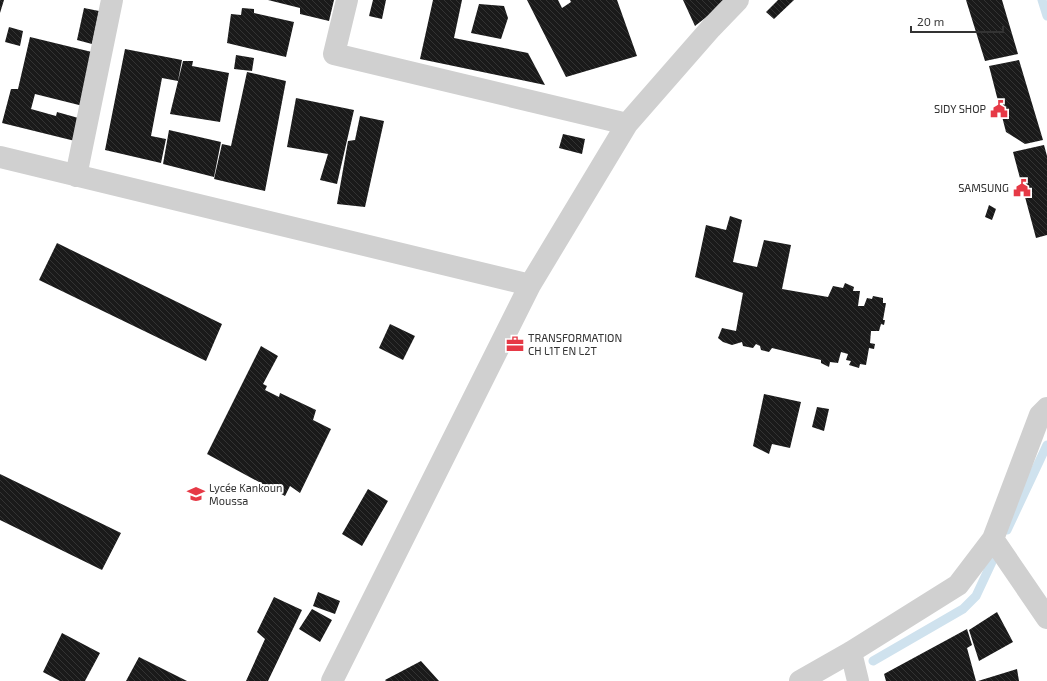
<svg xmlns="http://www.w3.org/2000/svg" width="1047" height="681" font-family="'Exo 2',sans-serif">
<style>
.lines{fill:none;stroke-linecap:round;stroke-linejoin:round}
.stream{stroke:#cfe2ee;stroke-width:9}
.building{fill:url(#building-back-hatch)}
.minor{stroke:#d0d0d0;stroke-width:22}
.labels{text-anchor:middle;stroke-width:4;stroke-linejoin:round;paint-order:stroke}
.poi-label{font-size:11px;fill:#333;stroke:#fff;text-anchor:end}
</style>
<defs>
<pattern id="building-back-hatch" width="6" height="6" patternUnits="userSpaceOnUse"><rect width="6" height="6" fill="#1a1a1a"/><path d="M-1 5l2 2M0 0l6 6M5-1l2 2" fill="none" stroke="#333"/></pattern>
</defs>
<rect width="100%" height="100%" fill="#fff"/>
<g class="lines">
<!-- stream -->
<path class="stream" d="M1042,0L1047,16
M1007,530L1047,445
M873,661L963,609L976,596L998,549"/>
</g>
<!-- building -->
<path class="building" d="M0,0H4L0,13Z
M268,0H334L329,21L300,14V8Z
M373,0H386L382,19L369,16Z
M433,0H462L454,38L528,53L545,85L420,59Z
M527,0H558L562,8L571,2L570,0H617L637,56L566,77Z
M683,0H728L695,26Z
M778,0H794L774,19L766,12Z
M966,0H1002L1018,54L985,61Z
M479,4L504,6L508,18L501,39L471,33Z
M84,8L99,11L92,44L77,40Z
M242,8L254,9V13L294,22L286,57L227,43L231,14L241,15Z
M9,27L23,31L20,46L5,42Z
M30,37L96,53L83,106L35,94L31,109L56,116L57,112L82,119L75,141L2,123L11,89H18Z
M125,49L182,60L178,81L162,78L151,136L166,139L161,163L105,150Z
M236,55L254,58L252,71L234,69Z
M1019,60L1043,140L1025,144L1006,132L989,66Z
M183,61H193L192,66L229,73L220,122L170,114Z
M247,72L286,81L265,191L214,179L222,144L231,146Z
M296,98L354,110L337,184L320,180L328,154L287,147Z
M360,116L384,121L365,207L337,204L348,141L355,140Z
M169,130L221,142L214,177L163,164Z
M563,134L585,139L582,154L559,148Z
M1044,145L1047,156V235L1036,238L1013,152Z
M989,205L996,209L992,220L985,217Z
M730,216L742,220L733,262L757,267L764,240L791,245L782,289L828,297L833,286L843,288L845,283L854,287L853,291H860L858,306H864L867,298L872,299L873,296L883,298V303H886L883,320H885L884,325L881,324L879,331H871L870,343L875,344L874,349L869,348L866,365L860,364L859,368L849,365L851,361L846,360L848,354L841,352L838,363L830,362L829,367L821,363V360L772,348L769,352L761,350L760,346L756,344L753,348L743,346L742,342L732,345L723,342L718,338L722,328L736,331L743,293L695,277L706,225L726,230Z
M57,243L222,324L206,361L39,280Z
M390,324L415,336L403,360L379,348Z
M261,346L278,356L263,384L267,386L265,390L279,397L280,393L316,410L313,420L331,429L300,493L290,486L285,496L207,454Z
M764,394L801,402L790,448L772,444L769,454L753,446Z
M817,407L829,409L824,431L812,427Z
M0,474L121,533L102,570L0,520Z
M368,489L388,501L362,546L342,534Z
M318,592L340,601L335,614L313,606Z
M274,597L302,610L268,681H246L265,639L257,632Z
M312,609L332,620L320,642L299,629Z
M997,612L1013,642L979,661L969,630Z
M967,629L972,645L967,648L976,681H886L884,674Z
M62,633L100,653L85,681H60L43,672Z
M139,657L187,681H126Z
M421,661L439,681H386L385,680Z
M1017,669L1019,681H978Z"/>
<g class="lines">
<!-- minor -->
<path class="minor" d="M347,0L334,54L627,124
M0,157L530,285
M76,176L112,0
M993,539L1047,618
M851,652L858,681
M332,681L530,285L627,124L711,28L738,0
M800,681L851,652L958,585L993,539L1040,415L1047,408"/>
</g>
<!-- icons -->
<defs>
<g id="civic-bare" transform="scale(1.38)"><path d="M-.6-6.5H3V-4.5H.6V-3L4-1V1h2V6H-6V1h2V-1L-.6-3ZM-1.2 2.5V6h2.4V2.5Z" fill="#e63946" stroke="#fff" stroke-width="2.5" paint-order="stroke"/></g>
<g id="office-bare" transform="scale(1.38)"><path d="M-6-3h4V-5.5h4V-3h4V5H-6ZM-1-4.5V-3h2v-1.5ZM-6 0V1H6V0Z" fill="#e63946" stroke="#fff" stroke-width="2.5" paint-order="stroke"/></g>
<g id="school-bare" transform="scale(1.38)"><path d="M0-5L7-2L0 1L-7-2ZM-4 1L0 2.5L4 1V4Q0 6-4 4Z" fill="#e63946" stroke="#fff" stroke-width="2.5" paint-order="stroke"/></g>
</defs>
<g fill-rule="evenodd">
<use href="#civic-bare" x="999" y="109"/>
<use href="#civic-bare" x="1022" y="188"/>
<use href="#office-bare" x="515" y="344"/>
<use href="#school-bare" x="196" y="494"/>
</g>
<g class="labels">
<!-- poi labels -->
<g class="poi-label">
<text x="986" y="113">SIDY SHOP</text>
<text x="1009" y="192">SAMSUNG</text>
<text x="528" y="342" text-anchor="start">TRANSFORMATION<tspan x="528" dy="13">CH L1T EN L2T</tspan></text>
<text x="209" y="492" text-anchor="start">Lycée Kankoun<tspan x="209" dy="13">Moussa</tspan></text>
</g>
</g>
<!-- scale -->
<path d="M911 26v6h92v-6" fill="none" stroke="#333333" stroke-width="2"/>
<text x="917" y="26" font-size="12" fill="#333333" stroke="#ffffff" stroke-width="3" paint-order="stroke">20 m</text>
</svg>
